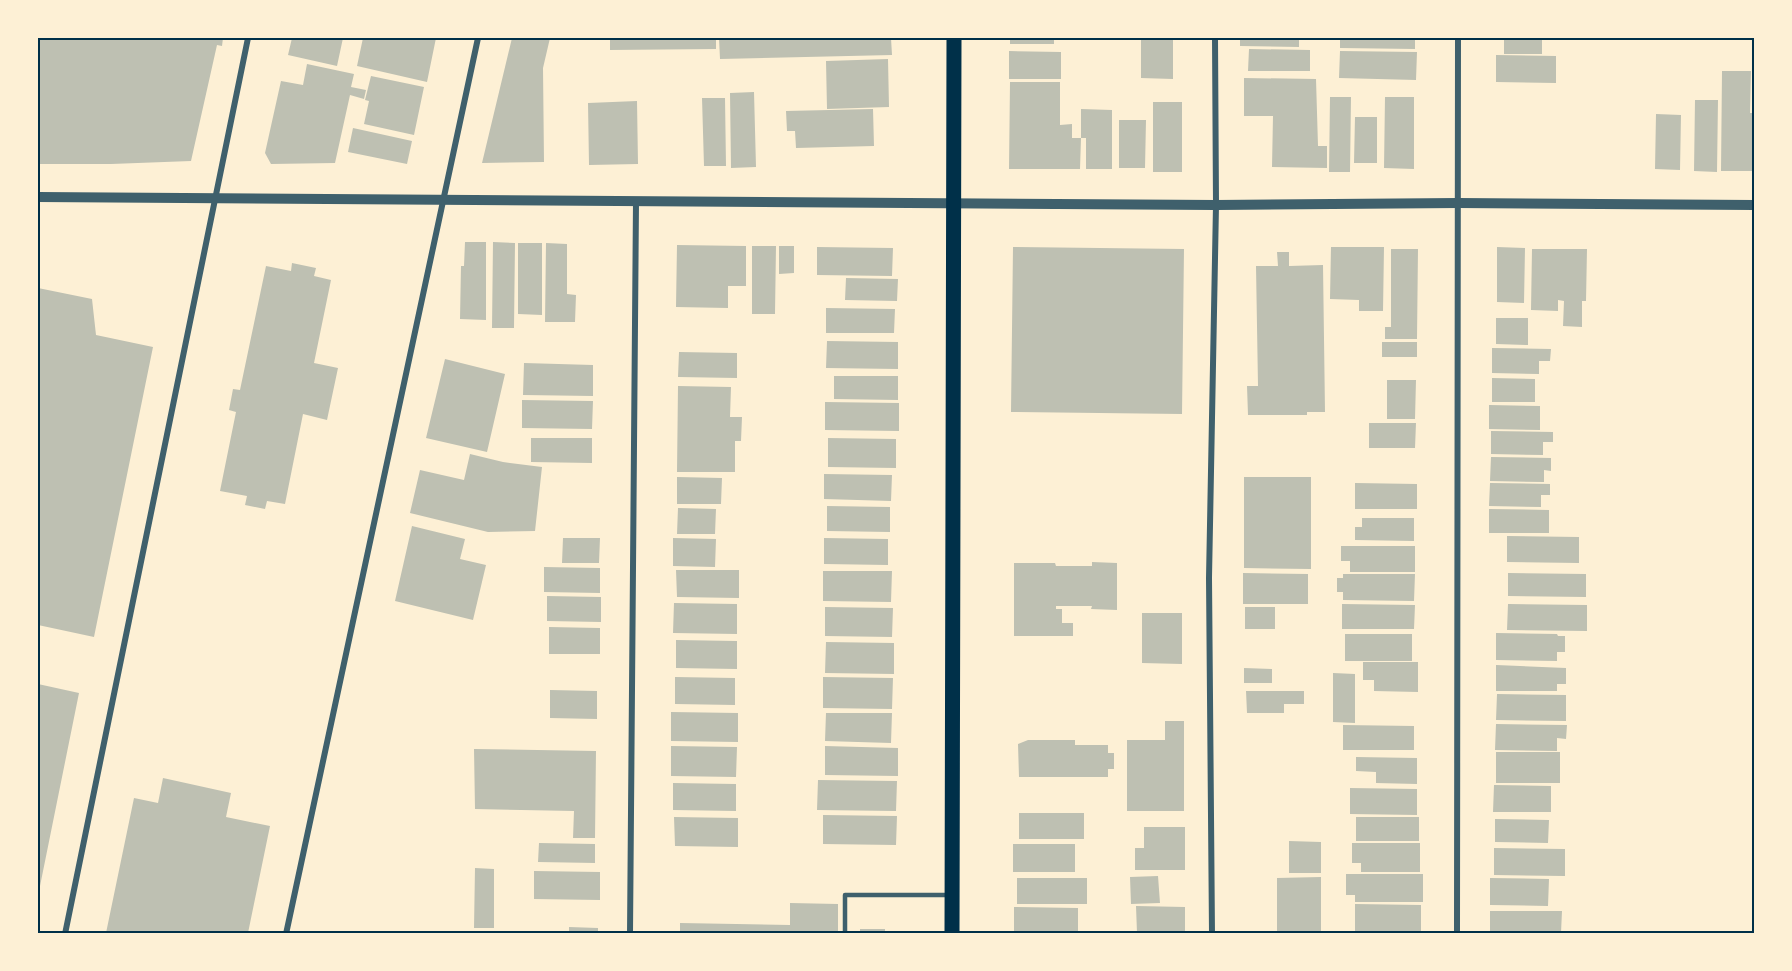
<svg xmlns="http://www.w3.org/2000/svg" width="1792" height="971" font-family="'Golos Text',sans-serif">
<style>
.building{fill:#bec0b2}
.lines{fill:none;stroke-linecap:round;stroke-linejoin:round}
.service{stroke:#3f606c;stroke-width:4.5}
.minor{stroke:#3f606c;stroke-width:6}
.tertiary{stroke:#3f606c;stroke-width:10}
.primary{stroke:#003049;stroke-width:15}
.neatline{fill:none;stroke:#003049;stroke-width:2}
</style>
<rect width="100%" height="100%" fill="#fdf0d5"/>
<!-- building -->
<path class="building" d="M38,38H223L222,46L217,45L191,161L111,164H38Z
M292,38H343L337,66L288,55Z
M363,38H436L427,82L357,66Z
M512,38H550L543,68L544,162L482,163Z
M610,38H716V49L610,50Z
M719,38H891L892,55L720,59Z
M1010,38H1054V44H1010Z
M1141,38H1173V79L1141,78Z
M1240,38H1299V47L1240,46Z
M1340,38H1415V49L1340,48Z
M1504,38H1542V54H1504Z
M1249,49L1310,50V71H1248Z
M1009,51L1061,52V79H1009Z
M1340,51L1417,52L1416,80L1339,78Z
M1496,55L1556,56V83L1496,82Z
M888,59L889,107L827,109L826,61Z
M307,64L354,74L351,87L366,90L364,99L350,95L335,163L271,164L265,153L281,81L303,85Z
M1722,71H1751L1750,113H1754V171H1721Z
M371,76L424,87L414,135L364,124L369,101L365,100Z
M1244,78L1316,79L1318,146H1327V168L1272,167L1273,116H1244Z
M1010,82H1060V125L1072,124V138H1081L1080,169H1009Z
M754,92L756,167L731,168L730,93Z
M1330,97H1351L1350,172H1329Z
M1385,97H1414V169L1384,168Z
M702,98H725L726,166H704Z
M1695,100H1718L1717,172L1694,171Z
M637,101L638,164L589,165L588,103Z
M1153,102H1182V172H1153Z
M873,109L874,146L796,148L795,131H787L786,111Z
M1081,109L1112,110V169H1086V138H1081Z
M1656,114L1681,115L1680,170L1655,169Z
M1355,117H1377V163H1354Z
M1119,120H1146L1145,168H1119Z
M353,128L412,141L407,164L348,152Z
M465,242H486V320L460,319L461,266H464Z
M493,242L515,243L514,328H492Z
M518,243H542V315L518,314Z
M546,243L567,244V294L576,295L575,322H545Z
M677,245L746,246V286H728V308L676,307Z
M752,246H776L775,314H752Z
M779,246H794V273L779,274Z
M817,247L893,248L892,276L817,275Z
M1013,247L1184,249L1182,414L1011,412Z
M1331,247H1384L1383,311H1359V300L1330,299Z
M1497,247L1525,248L1524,303L1497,302Z
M1391,249H1418L1417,339H1385V327H1391Z
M1532,249H1587L1586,301H1582V327L1563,326L1564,301L1558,300V311L1531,310Z
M1277,252H1289V266L1323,265L1325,412H1307V415H1248L1247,386H1258L1256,266H1278Z
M292,263L316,268L314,276L331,280L314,363L338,368L327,420L303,414L285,504L267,501L265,509L245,505L247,496L220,491L236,412L229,410L233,389L240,390L266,266L291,271Z
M846,278L898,279L897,301L845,300Z
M38,288L92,299L96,335L153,347L94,637L38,625Z
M826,308L895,309L894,333H826Z
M1496,318H1528V345L1496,344Z
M827,341L898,342V369L826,368Z
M1382,342H1417V357H1382Z
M1492,348L1551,349L1550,361H1539V374L1492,373Z
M679,352L737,353V378L678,377Z
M445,359L505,374L487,452L426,438Z
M524,363L593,365V396L523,395Z
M834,376H898V400L834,399Z
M1492,378L1535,379V402H1492Z
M1387,380H1416L1415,419H1387Z
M678,386L731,387L730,417H742L741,441H735V472H677Z
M522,400L593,401L592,429L522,428Z
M825,402L899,403V431L825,430Z
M1489,405L1540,406V430L1489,429Z
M1369,423H1416L1415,448H1369Z
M1491,431L1553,432V442H1543V455L1491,454Z
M531,438H592V463L531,462Z
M828,438L896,439V468L828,467Z
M470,454L503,462L542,467L535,531L488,532L410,513L420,470L464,480Z
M1491,457L1551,458V471L1544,470V482L1490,481Z
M824,474L892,475L891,501L824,499Z
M677,477L722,478L721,504H677Z
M1244,477H1311V569L1244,568Z
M1355,483L1417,484V509H1355Z
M1490,483L1550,484V495H1541V507L1489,506Z
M827,506L890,507V532L827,531Z
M678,508L716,509L715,534H677Z
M1489,509L1549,510V533H1489Z
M1362,518H1414V541L1355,540V527H1362Z
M412,526L465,539L460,559L486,565L473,620L395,601Z
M1507,536L1579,537V563L1507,562Z
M563,538H600L599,563H562Z
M673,538L716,539L715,567L673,566Z
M824,538L888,539V565L824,564Z
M1341,546H1415V572H1350V561H1341Z
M1092,562L1117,563V610L1091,609L1092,606H1056V609H1062V623H1073V636H1014V563H1055L1056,566H1092Z
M544,567L600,568V593L544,592Z
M676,570H739V598L677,597Z
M823,571H892L891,602L823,601Z
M1243,573L1308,574V604H1243Z
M1508,573L1586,574V597L1508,596Z
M1343,574H1415L1414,601L1343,600V592H1337V578H1343Z
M547,596L601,597V622L547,621Z
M674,603L737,604V634L673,633Z
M1342,604L1415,605L1414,629H1342Z
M1508,604L1587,605V631L1507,630Z
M825,607L893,608L892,637L825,636Z
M1245,607H1275V629H1245Z
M1142,613H1182V664L1142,663Z
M549,627L600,628V654H549Z
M1496,633L1557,634L1558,636H1565V652H1557V661L1496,660Z
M1345,634H1412V661H1345Z
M676,640L737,641V669L676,668Z
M826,642L894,643V674L825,673Z
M1363,662H1418V692L1374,691V680H1363Z
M1496,665L1566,668V684H1557V691H1496Z
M1244,668L1272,669V683H1244Z
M1333,673L1355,674V723L1333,722Z
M675,677L735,678V705L675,704Z
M823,677L893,678L892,709L823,708Z
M38,684L79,693L39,891H38Z
M550,690L597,691V719L550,718Z
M1246,691H1304V704H1284V713H1247Z
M1497,694L1566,695V721L1496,720Z
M671,712L738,713V742L671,741Z
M826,713H892L891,743L825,741Z
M1165,721H1184V811H1127V740H1165Z
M1496,724L1567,725L1566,739L1557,738V751L1495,750Z
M1343,725L1414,726V750H1343Z
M1028,740H1075V745H1108V753H1114V769H1108V777H1019L1018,744Z
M671,746L737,747L736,777L671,776Z
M825,746L898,748V776L825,775Z
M474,749L596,751L595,838H573L574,811L475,809Z
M1496,752H1560V783H1496Z
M1356,757L1417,758V784L1376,783V772L1356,771Z
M163,778L231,793L226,817L270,826L248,933H106L134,798L158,803Z
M818,780L897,781L896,811L817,810Z
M673,783L736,784V811L673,810Z
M1494,785L1551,786V812H1493Z
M1350,788L1417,789V815L1350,814Z
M1019,813H1084V839H1019Z
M823,815L897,816L896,845L823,844Z
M674,817L738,818V847L675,846Z
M1356,817H1419V841H1356Z
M1495,819L1549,820L1548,843L1495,842Z
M1144,827H1185V870H1135V848H1144Z
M1289,841L1321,842V873H1289Z
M539,843L595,844V863L538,862Z
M1352,843H1420V872H1361V863H1352Z
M1013,844H1075V872H1013Z
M1494,848L1565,849V876L1494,875Z
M475,868L494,869V928H474Z
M534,871L600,872V900L534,899Z
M1346,874H1423V902H1355V895H1346Z
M1158,876L1160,903L1131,904L1130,877Z
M1321,877V933H1277V878Z
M1017,878H1087V904H1017Z
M1490,878L1549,879L1548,906L1490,905Z
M790,903L838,904V933H680V923L790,925Z
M1355,904L1421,905V932H1355Z
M1136,906L1185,907V933H1137Z
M1014,907L1078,908V933H1014Z
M1490,911H1562L1561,933H1490Z
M569,927L598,928V933H569Z
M860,929H885V933H860Z"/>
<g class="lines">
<!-- service -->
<path class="service" d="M845,934V895H951"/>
<!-- minor -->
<path class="minor" d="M65,934L248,38
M286,934L478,38
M630,934L636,202
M1212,934L1209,578L1216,205L1215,38
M1457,934L1458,38"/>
<!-- tertiary -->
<path class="tertiary" d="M38,197L1216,205L1458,203L1754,205"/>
<!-- primary -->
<path class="primary" d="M952,934L954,38"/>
</g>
<!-- border -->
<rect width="1792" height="971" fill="none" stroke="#fdf0d5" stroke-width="78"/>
<rect x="39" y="39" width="1714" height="893" class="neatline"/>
</svg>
